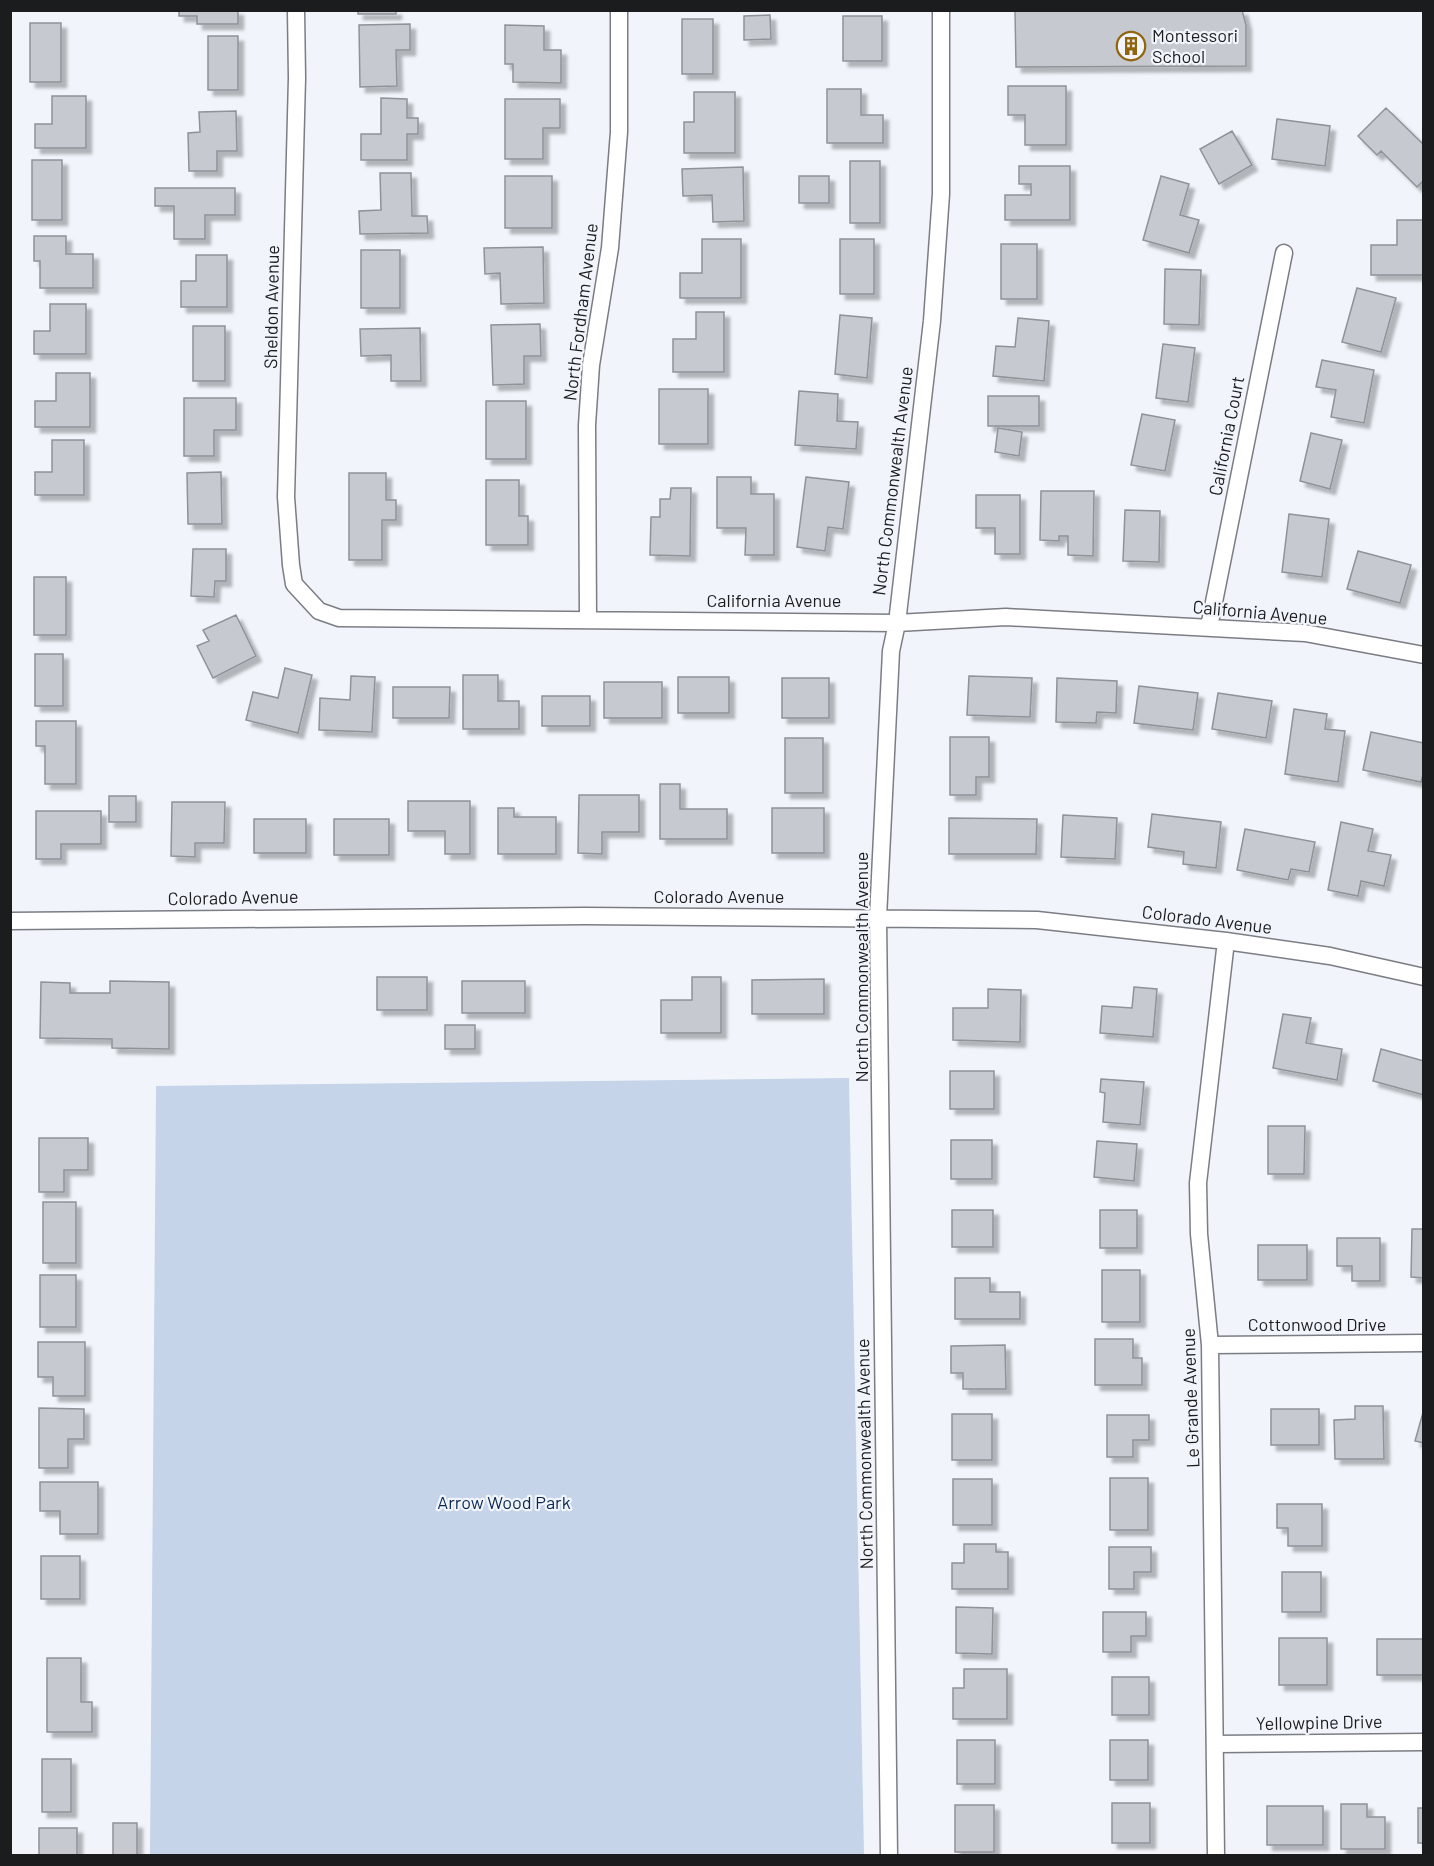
<svg xmlns="http://www.w3.org/2000/svg" width="1434" height="1866" font-family="Barlow,sans-serif">
<style>
.green{fill:#c5d4e9}
.building{fill:#c6cad0;stroke:#8f9398;stroke-width:1.5;filter:url(#shadow)}
.lines{fill:none;stroke-linecap:round;stroke-linejoin:round}
.street-casing{stroke:#7a7d83;stroke-width:19}
.street{stroke:#fff;stroke-width:16}
.labels{text-anchor:middle;stroke-width:4.5;stroke-linejoin:round;paint-order:stroke}
.poi-label{font-size:18px;fill:#1a1c1e;stroke:#f1f5fb;text-anchor:start}
.street-label{font-size:18px;fill:#1a1c1e;stroke:#f1f5fb}
.park-label{font-size:18px;fill:#092850;stroke:#f1f5fb}
</style>
<defs>
<filter id="shadow"><feDropShadow dx="5.5" dy="5.5" stdDeviation="1.5" flood-color="#0004"/></filter>
</defs>
<rect width="100%" height="100%" fill="#f1f5fb"/>
<!-- green -->
<path class="green" d="M849,1078L864,1855H150L156,1086Z"/>
<!-- building -->
<path class="building" d="M179,10H238V24H197V16H179Z
M358,10H396V14H358Z
M1015,10H1242L1246,25V66L1016,67Z
M770,15L771,39L744,40V16Z
M843,16H882V61H843Z
M682,19H713V74H682Z
M30,23H61V82H30Z
M410,24V50H396L397,86L360,87L359,25Z
M505,25L544,26V50H561V83L513,82V64H505Z
M208,36H238V90H208Z
M1008,86H1066V145H1025V115H1008Z
M827,89H861V115H883V143H827Z
M694,92H735V153H684V122H694Z
M52,96H86V148H35V124H52Z
M381,98L407,99V118H418V134H407V160H361V134H381Z
M505,99H560V128H543V159H505Z
M1386,108L1424,145V180L1417,187L1381,151L1377,155L1358,136Z
M236,111L237,151H217V171H189L188,133L200,132L199,112Z
M1277,119L1330,126L1325,166L1272,159Z
M1232,131L1252,165L1219,184L1200,149Z
M32,160H62V220H32Z
M850,161H880V223H850Z
M1019,166H1070V220H1005V195H1031V184H1019Z
M743,167L744,221L713,222L712,195L683,196L682,169Z
M380,173H411L412,216H427L428,233L360,234L359,211L381,210Z
M505,176H552V228H505Z
M799,176H829V203H799Z
M1161,176L1189,184L1180,215L1199,220L1189,253L1143,240Z
M155,188H235V215H205V239H174V206H155Z
M1397,220H1424V275H1371V245H1397Z
M34,236H66V254H93V288H40V261H34Z
M702,239H741V298H680V273H702Z
M840,239H874V294H840Z
M1001,244H1037V299H1001Z
M543,247L544,303L501,304L500,273L485,274L484,248Z
M361,250H400V308H361Z
M196,255H227V307H181V281H196Z
M1165,269L1201,270L1199,325L1164,324Z
M1357,288L1396,298L1381,352L1342,342Z
M50,304H86V354H34V331H50Z
M696,312H724V372H673V339H696Z
M840,315L872,318L867,378L835,374Z
M1018,318L1049,321L1044,381L993,376L996,346L1015,347Z
M540,324L541,356H524V384L493,385L491,325Z
M193,326H225V381H193Z
M420,328L421,381H391V355L361,356L360,329Z
M1163,344L1195,348L1188,402L1156,398Z
M1322,360L1374,370L1364,423L1331,417L1336,390L1316,387Z
M56,373H90V427H35V401H56Z
M659,389H708V444H659Z
M799,391L838,394L837,421L858,422L856,449L795,445Z
M988,396H1039V426H988Z
M184,398H236V430H214V456H184Z
M486,401H526V459H486Z
M1142,414L1175,420L1165,471L1131,465Z
M998,428L1022,432L1019,456L995,452Z
M1311,433L1342,440L1330,489L1300,481Z
M52,440H84V495H35V472H52Z
M221,472L222,524H188L187,473Z
M349,473H386V500H396V520H382V560H349Z
M717,477H751V494H774V555H745L746,528H717Z
M806,477L849,482L843,529L828,527L825,551L797,547Z
M486,480H519V516H528V545H486Z
M671,488H691L690,556L650,555L651,517H660V499H670Z
M1041,491H1094L1093,556L1068,555V536H1059V541L1040,540Z
M976,495H1020V554H995V528H976Z
M1125,510L1160,511L1159,562L1123,561Z
M1289,514L1329,519L1322,577L1282,572Z
M193,549H226V581H215L214,597L191,596Z
M1358,551L1411,565L1400,603L1347,589Z
M34,577H66V635H34Z
M236,615L256,656L213,678L197,646L209,641L203,630Z
M35,654H63V706H35Z
M285,668L312,675L298,733L246,720L253,692L278,698Z
M463,675H498V701H519V729H463Z
M351,676L375,677L372,732L319,730L320,698L350,700Z
M969,676L1032,678L1030,717L967,715Z
M678,677H729V713H678Z
M782,678H829V718H782Z
M1057,678L1117,681L1116,713L1097,712L1096,723L1056,722Z
M604,682H662V718H604Z
M1139,686L1198,693L1193,730L1134,723Z
M393,687H450L449,718H393Z
M1218,693L1272,701L1266,738L1212,729Z
M542,696H590V726H542Z
M1294,709L1327,714L1325,729L1345,731L1338,782L1285,774Z
M36,721H76V784H45V746H36Z
M1371,732L1424,743V771L1421,782L1363,770Z
M950,737H989V777H976V795H950Z
M785,738H823V793H785Z
M660,784H680V809H727V839H660Z
M579,795H639V832H602V854L578,853Z
M109,796H136V822H109Z
M408,801H470V854H445V831H408Z
M172,802H225L224,843H195V857L171,856Z
M498,808H514V817H556V854H498Z
M772,808H824V853H772Z
M36,811H101V844H61V859H36Z
M1152,814L1221,822L1216,868L1183,864L1184,852L1148,847Z
M1063,815L1117,818L1115,859L1061,857Z
M949,818L1037,819L1036,854H949Z
M254,819H306V853H254Z
M334,819H389V855H334Z
M1341,822L1373,829L1368,851L1391,855L1384,886L1361,881L1358,896L1328,890Z
M1245,829L1315,842L1309,872L1291,869L1288,880L1237,870Z
M377,977H427V1010H377Z
M692,977H721V1033H661V1000H692Z
M824,979V1014H752V980Z
M110,981L169,982V1049L112,1048V1039L40,1038L41,982L70,983V993H110Z
M462,981H525V1013H462Z
M1134,987L1157,989L1153,1037L1100,1033L1102,1006L1132,1008Z
M988,989L1021,990L1020,1042L953,1040V1008H988Z
M1283,1014L1311,1018L1306,1043L1342,1049L1337,1080L1273,1068Z
M445,1025H475V1049H445Z
M1381,1049L1424,1061V1095L1373,1081Z
M950,1071H994V1109H950Z
M1101,1079L1144,1082L1140,1125L1103,1122L1105,1093L1100,1092Z
M1268,1126H1305L1304,1174H1268Z
M39,1138H88V1170H64V1192H39Z
M951,1140H992V1179H951Z
M1097,1141L1137,1144L1134,1181L1094,1177Z
M43,1202H76V1263H43Z
M952,1210H993V1247H952Z
M1100,1210H1137V1248H1100Z
M1412,1229H1424V1278L1411,1277Z
M1337,1238H1380V1281H1352V1266H1337Z
M1258,1245H1307V1280H1258Z
M1102,1270H1140V1322H1102Z
M40,1275H76V1327H40Z
M955,1278H990V1292H1020V1319H955Z
M1095,1339H1133V1358H1142V1385H1095Z
M38,1342H85V1396H53V1377H38Z
M1005,1345L1006,1389H963V1373H951V1346Z
M1355,1406H1383L1384,1459H1335L1334,1420L1355,1419Z
M39,1408L84,1409V1439H68V1468H39Z
M1271,1409H1319V1445H1271Z
M1424,1409V1443L1415,1441Z
M952,1414H992V1460H952Z
M1107,1415H1149V1440H1133V1457H1107Z
M1110,1478H1148V1530H1110Z
M953,1479H992V1525H953Z
M40,1482H98V1534H60V1511H40Z
M1277,1504H1322V1546H1288V1528H1277Z
M964,1544H996V1552H1008V1589H952V1563H964Z
M1109,1547H1151V1572H1134V1589H1109Z
M41,1556H80V1599H41Z
M1282,1572H1321V1612H1282Z
M956,1607L993,1608L992,1654L956,1653Z
M1103,1612H1146V1636H1131V1652H1103Z
M1279,1638H1327V1685H1279Z
M1377,1639H1424V1675H1377Z
M47,1658H81V1702H92V1732H47Z
M964,1669H1007V1719H953V1688H964Z
M1112,1677H1149V1715H1112Z
M957,1740H995V1784H957Z
M1110,1740H1148V1780H1110Z
M42,1759H71V1812H42Z
M1112,1803H1150V1843H1112Z
M1341,1804H1367V1817H1385V1849H1341Z
M955,1805H994V1852H955Z
M1267,1806H1323V1845H1267Z
M1418,1808H1424V1843H1418Z
M113,1823H137V1856H113Z
M39,1828H77V1856H39Z"/>
<g class="lines">
<!-- street casing -->
<g class="street-casing">
<path id="street" d="M296,10L297,78L286,497L291,565L294,584L319,611L339,618L897,623L1006,617L1305,633L1424,655
M588,620L587,425L591,365L610,248L619,132V10
M1209,627L1284,253
M10,921L585,916L1037,920L1226,941L1330,956L1424,977
M1210,1345L1424,1343
M1215,1744L1424,1742
M889,1856L878,918L891,651L897,623L932,321L941,194V10
M1216,1856L1210,1345L1199,1234L1198,1183L1226,941"/>
</g>
<!-- street -->
<use href="#street" class="street"/>
</g>
<!-- icons -->
<defs>
<g id="building-ring" transform="scale(1.5)"><circle r="9.5" fill="#f1f5fb" stroke="#91650e" stroke-width="1.5"/><path d="M-4-6H4V6H1V3H-1V6H-4ZM-2.5-4.3h1.7v1.8h-1.7ZM.8-4.3h1.7v1.8H.8ZM-2.5-1h1.7V.8h-1.7ZM.8-1h1.7V.8H.8Z" fill="#91650e"/></g>
</defs>
<g fill-rule="evenodd">
<use href="#building-ring" x="1131" y="46"/>
</g>
<g class="labels">
<!-- poi labels -->
<g class="poi-label">
<text x="1152" y="42">Montessori<tspan x="1152" dy="21">School</tspan></text>
</g>
<!-- street labels -->
<g class="street-label">
<text transform="translate(272 307) rotate(-89)" y="6">Sheldon Avenue</text>
<text transform="translate(581 312) rotate(-83)" y="6">North Fordham Avenue</text>
<text transform="translate(1227 436) rotate(-79)" y="6">California Court</text>
<text transform="translate(893 481) rotate(-83)" y="6">North Commonwealth Avenue</text>
<text x="774" y="607">California Avenue</text>
<text transform="translate(1260 613) rotate(5)" y="6">California Avenue</text>
<text x="719" y="903">Colorado Avenue</text>
<text transform="translate(233 898) rotate(-1)" y="6">Colorado Avenue</text>
<text transform="translate(1207 920) rotate(7)" y="6">Colorado Avenue</text>
<text transform="translate(862 967) rotate(-90)" y="6">North Commonwealth Avenue</text>
<text x="1317" y="1331">Cottonwood Drive</text>
<text transform="translate(1191 1398) rotate(-92)" y="6">Le Grande Avenue</text>
<text transform="translate(865 1454) rotate(-91)" y="6">North Commonwealth Avenue</text>
<text transform="translate(1319 1723) rotate(-1)" y="6">Yellowpine Drive</text>
</g>
<!-- park labels -->
<g class="park-label">
<text x="504" y="1509">Arrow Wood Park</text>
</g>
</g>
<!-- border -->
<rect width="1434" height="1866" fill="none" stroke="#1a1c1e" stroke-width="24"/>
</svg>
